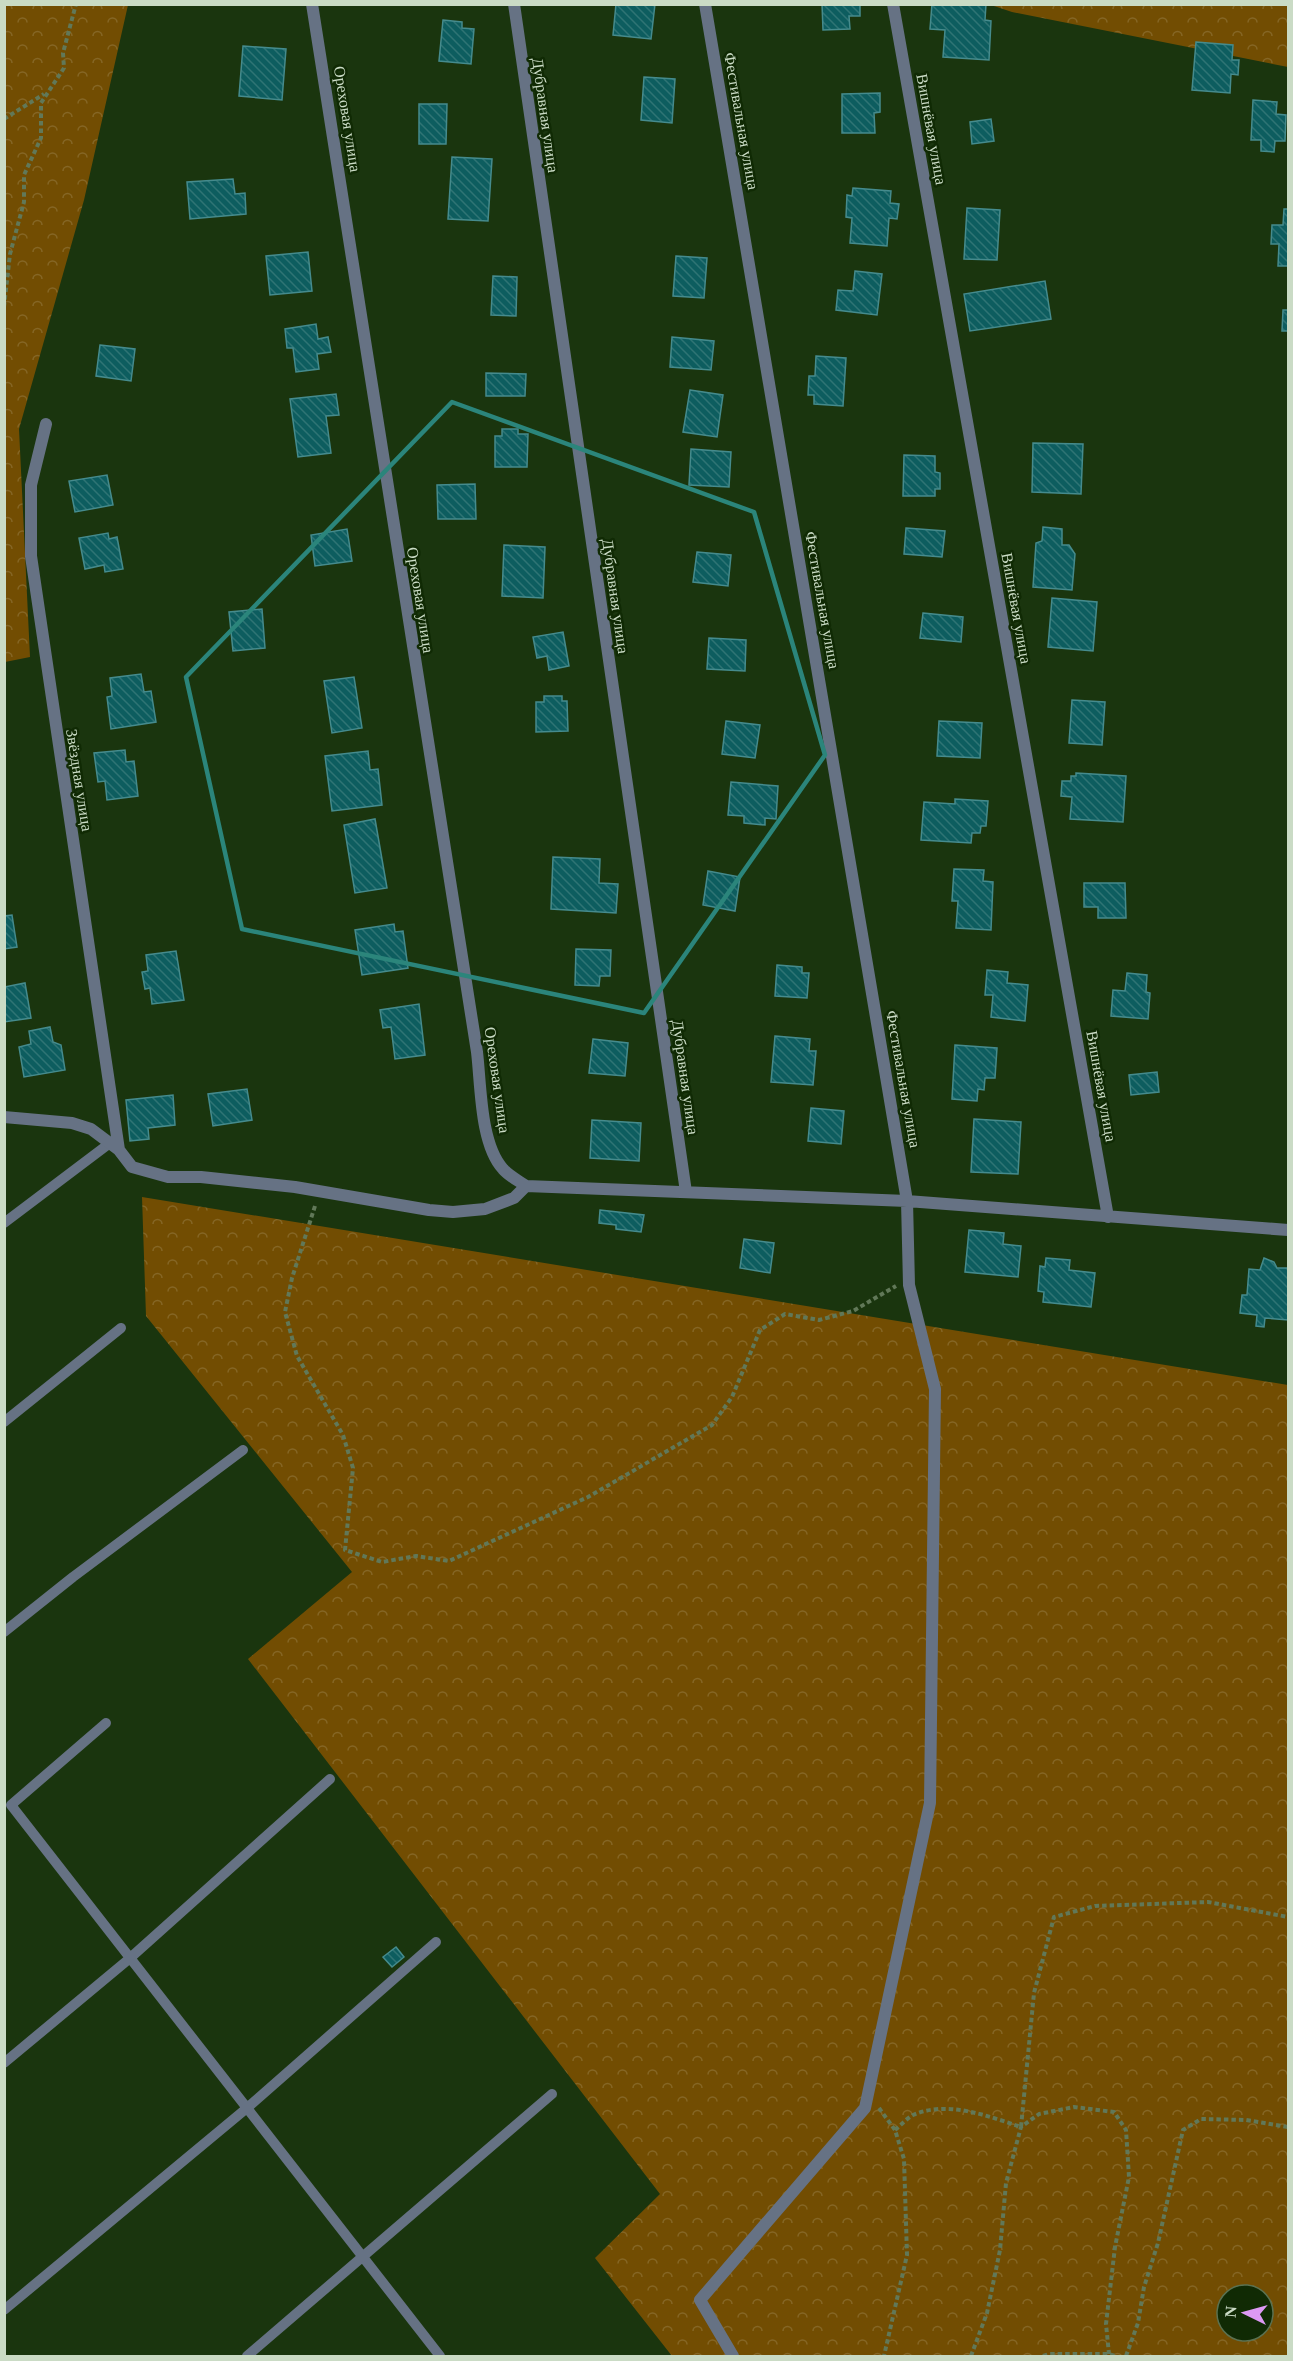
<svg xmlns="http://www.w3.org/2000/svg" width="1293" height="2361" font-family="'Times New Roman',serif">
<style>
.forest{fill:url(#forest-crowns);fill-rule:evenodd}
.building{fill:url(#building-back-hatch);stroke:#458b8d;stroke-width:1.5}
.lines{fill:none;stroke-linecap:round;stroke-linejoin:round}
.path{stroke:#617858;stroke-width:4;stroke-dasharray:4.5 3;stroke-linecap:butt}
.lane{stroke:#667284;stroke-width:10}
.street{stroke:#667284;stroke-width:12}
.marked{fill:none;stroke:#2b857b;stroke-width:4.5;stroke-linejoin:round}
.labels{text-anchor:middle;stroke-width:5;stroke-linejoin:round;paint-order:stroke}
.street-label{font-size:16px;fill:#cadbc5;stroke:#102a04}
</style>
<defs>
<pattern id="forest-crowns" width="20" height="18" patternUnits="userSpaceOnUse" patternTransform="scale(1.5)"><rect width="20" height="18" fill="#724d02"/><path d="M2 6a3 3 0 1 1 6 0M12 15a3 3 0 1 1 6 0" fill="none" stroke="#856625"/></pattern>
<pattern id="building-back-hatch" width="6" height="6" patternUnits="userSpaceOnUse" patternTransform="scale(1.5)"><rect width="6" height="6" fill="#0d5d5f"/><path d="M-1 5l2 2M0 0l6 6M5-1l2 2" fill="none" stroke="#2f7474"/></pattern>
</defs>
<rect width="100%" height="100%" fill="#1a350e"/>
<!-- forest -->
<path class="forest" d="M5,5H128L84,200L19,429L30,657L5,662Z
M991,5H1288V67L1012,12Z
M142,1197L1288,1385V2356H672L595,2258L660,2194L248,1659L352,1572L146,1316ZM1227,2295H1263V2331H1227Z"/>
<!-- building -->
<path class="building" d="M616,4H655L651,39L613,35Z
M822,4H860V16H849L850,29L823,30Z
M932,4H986L985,20L991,21L989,60L943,57L945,30L930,29Z
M443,20L462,22V28L474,29L471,64L439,61Z
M1196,42L1233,45L1232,60H1239L1238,75L1231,74L1230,93L1192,90Z
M243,46L286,49L282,100L239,96Z
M644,77L675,79L672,123L641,120Z
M880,93V112L874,113L875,133H842V94Z
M1253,100L1277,102L1276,114L1286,115L1285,141H1275L1274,152L1261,151V140H1251Z
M419,104H447L446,144H419Z
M991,119L994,141L972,144L970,122Z
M452,157L492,159L488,221L448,219Z
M233,179L235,194L245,193L246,214L190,219L187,182Z
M853,188L891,191L890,203L899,204L897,219L889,218L887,246L850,243L852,218L846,217L847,195L852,196Z
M967,208L1000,210L997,260L964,259Z
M1284,209H1288V266H1278L1279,244H1271L1272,225H1283Z
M308,252L312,291L270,295L266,256Z
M676,256L707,258L704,298L673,296Z
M855,271L882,274L877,315L836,310L838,290L853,291Z
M493,276L517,277L516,316L491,315Z
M1045,281L1051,319L970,331L964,294Z
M1283,310H1288V331H1282Z
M316,324L318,339L328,337L331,352L317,354L319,369L296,372L293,348H287L285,329Z
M672,337L714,341L711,370L670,367Z
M100,345L135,349L131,381L96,376Z
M816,356L846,358L843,406L814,404V395H808L809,376H815Z
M486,373L526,374L525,396H486Z
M690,390L723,395L717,437L683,432Z
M336,394L339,415L326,416L331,453L298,457L290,399Z
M502,429H518V434H528L527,467H495V436H502Z
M1033,443L1083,444L1081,494L1032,492Z
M691,449L731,452L729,487L689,485Z
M904,455L935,456V472L940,473V489H935V496H903Z
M107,475L113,505L75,512L69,481Z
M475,484L476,519H438L437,485Z
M1043,527L1062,529V545H1069L1075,554L1072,590L1033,587L1036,543L1042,541Z
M906,528L945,531L942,557L904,554Z
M347,529L352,561L315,566L311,535Z
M108,533L109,539L117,537L123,569L105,572L104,565L85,569L79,538Z
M504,545L545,547L543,598L502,596Z
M697,552L731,555L728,586L693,582Z
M1052,598L1097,602L1093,651L1048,647Z
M262,609L265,648L233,651L229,612Z
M923,613L963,617L961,642L920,638Z
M563,632L569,666L549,670L547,656L537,658L533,637Z
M709,638L746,640L745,671L707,669Z
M141,674L144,692L151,691L156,722L111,729L107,697L112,696L110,678Z
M354,677L362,728L332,733L324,681Z
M544,696H562V701H567L568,731L536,732V702H544Z
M1072,700L1105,702L1102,745L1069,743Z
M726,721L760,725L755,758L722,754Z
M939,721L982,723L980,758L937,756Z
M125,750L126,762L134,761L138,796L107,800L105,781L98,782L94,753Z
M368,751L370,770L378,769L382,805L332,811L325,756Z
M1076,773L1126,776L1123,822L1070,819L1072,797L1061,796L1062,781H1071V776H1076Z
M731,782L778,786L776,819L765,818V825L744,823V816L728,815Z
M955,799L988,801L986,826H981L980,833H972L971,843L921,840L924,802L955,804Z
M375,819L387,888L355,893L344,825Z
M553,857L600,859L599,883L618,884L616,913L551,909Z
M954,869L984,870L983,881L993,882L991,930L956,928L958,901H952Z
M708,871L740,877L735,911L703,905Z
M1084,883H1125L1126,918H1098V907H1084Z
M12,915L17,947L4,949V916Z
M394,924L395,932L403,931L408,968L362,975L355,930Z
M576,949L611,950L610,976H600L599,986L575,985Z
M176,951L184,1000L152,1004L150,988L145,989L142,972L148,971L146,955Z
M777,965L802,967V973H809L807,998L775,996Z
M987,970L1008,972L1007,983L1028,985L1025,1021L991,1017L993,995H985Z
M1127,973L1147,975L1146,992L1150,993L1148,1019L1111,1016L1113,990L1125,991Z
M25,983L31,1018L4,1022V987Z
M419,1004L425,1055L395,1059L391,1027L383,1028L380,1010Z
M50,1027L53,1042L61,1045L65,1070L24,1077L19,1047L31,1044L29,1031Z
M775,1036L810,1039L809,1051H816L813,1085L771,1082Z
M593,1039L628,1043L625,1076L589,1073Z
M955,1045L997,1048L995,1078H985L984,1090L978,1089L977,1101L952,1099Z
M1157,1072L1159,1092L1131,1095L1129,1075Z
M247,1089L252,1120L213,1126L208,1094Z
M173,1095L175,1125L148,1128L149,1139L130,1141L126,1100Z
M811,1108L844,1111L841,1144L808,1141Z
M974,1119L1021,1122L1018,1174L971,1172Z
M592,1120L641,1123L639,1161L590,1158Z
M600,1210L644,1215L641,1232L616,1229V1225L599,1223Z
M969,1230L1004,1233L1003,1244L1021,1246L1018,1277L965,1272Z
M744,1239L774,1243L770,1273L740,1268Z
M1046,1258L1070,1260L1069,1270L1095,1273L1091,1307L1043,1302L1044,1292L1038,1291L1040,1266L1045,1267Z
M1264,1258L1274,1262L1277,1268H1288V1320L1265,1318L1264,1327L1256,1326L1257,1315L1240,1313L1242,1295H1247L1249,1269L1260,1270Z
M396,1947L404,1957L392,1967L383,1957Z"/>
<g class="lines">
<!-- path -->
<path class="path" d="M4,119L44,94
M4,307L10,254L24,202V175L41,138V103L64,68L63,53L76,4
M315,1206L292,1278L285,1312L297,1356L343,1435L353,1468L345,1550L382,1562L416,1556L449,1561L588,1497L712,1425L732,1397L760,1330L785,1314L819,1320L853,1311L896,1286
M879,2108L895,2130L904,2159L907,2255L884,2356
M895,2130C900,2126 907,2118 913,2115C947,2100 988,2116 1021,2127L1034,1993L1054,1917L1095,1906L1208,1902L1288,1917
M971,2356L987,2313L1000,2250L1006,2183L1021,2127L1039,2114L1074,2107L1114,2112L1126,2130L1129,2177L1115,2247L1106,2324L1109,2354
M1043,2356L1049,2354H1109L1116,2356
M1126,2356L1138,2323L1144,2287L1158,2243L1183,2130L1201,2119L1246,2120L1288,2127"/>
<!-- lane -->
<path class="lane" d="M4,1223L110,1143
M4,1422L121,1328
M4,1632L73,1577L243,1450
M106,1723L11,1805L440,2356
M4,2063L129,1959L330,1779
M4,2310L247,2108L436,1942
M247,2356L552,2094"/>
<!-- street -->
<path class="street" d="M312,4L477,1052C481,1085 480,1144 503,1169C509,1176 519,1181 526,1186
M514,4L686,1192
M705,4L907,1201L909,1285L935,1389L930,1803L865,2108L700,2300L733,2356
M893,4L1108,1217
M46,424L31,485V556L119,1150L132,1167L168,1177H201L295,1187L429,1210L453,1212L485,1209L514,1198L526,1186L907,1201L1288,1230
M4,1117L72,1123L91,1129L119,1150"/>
</g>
<!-- marked area -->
<path class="marked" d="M452,402L754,512L825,755L644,1013L242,929L186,677Z"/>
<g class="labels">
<!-- street labels -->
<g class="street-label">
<text transform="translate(546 115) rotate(82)" y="6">Дубравная улица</text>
<text transform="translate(348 119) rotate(81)" y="6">Ореховая улица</text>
<text transform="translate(742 121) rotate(80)" y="6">Фестивальная улица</text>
<text transform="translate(932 129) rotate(80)" y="6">Вишнёвая улица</text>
<text transform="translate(616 596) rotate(82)" y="6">Дубравная улица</text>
<text transform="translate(421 600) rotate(81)" y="6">Ореховая улица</text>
<text transform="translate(823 600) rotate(80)" y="6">Фестивальная улица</text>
<text transform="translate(1017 608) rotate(80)" y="6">Вишнёвая улица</text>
<text transform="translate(80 780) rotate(81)" y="6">Звёздная улица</text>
<text transform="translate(686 1077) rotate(82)" y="6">Дубравная улица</text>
<text transform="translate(904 1079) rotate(80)" y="6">Фестивальная улица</text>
<text transform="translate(498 1080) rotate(82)" y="6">Ореховая улица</text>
<text transform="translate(1102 1086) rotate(80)" y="6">Вишнёвая улица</text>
</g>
</g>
<!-- border -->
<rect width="1293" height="2361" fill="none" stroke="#cadbc5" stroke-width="12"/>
<!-- north arrow -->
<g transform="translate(1245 2313) rotate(275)"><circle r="28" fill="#102a04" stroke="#5a7151" stroke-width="1.5"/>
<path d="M0-4.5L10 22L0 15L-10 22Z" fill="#dd99f4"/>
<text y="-9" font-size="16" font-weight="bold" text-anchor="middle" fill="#cadbc5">N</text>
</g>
</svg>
